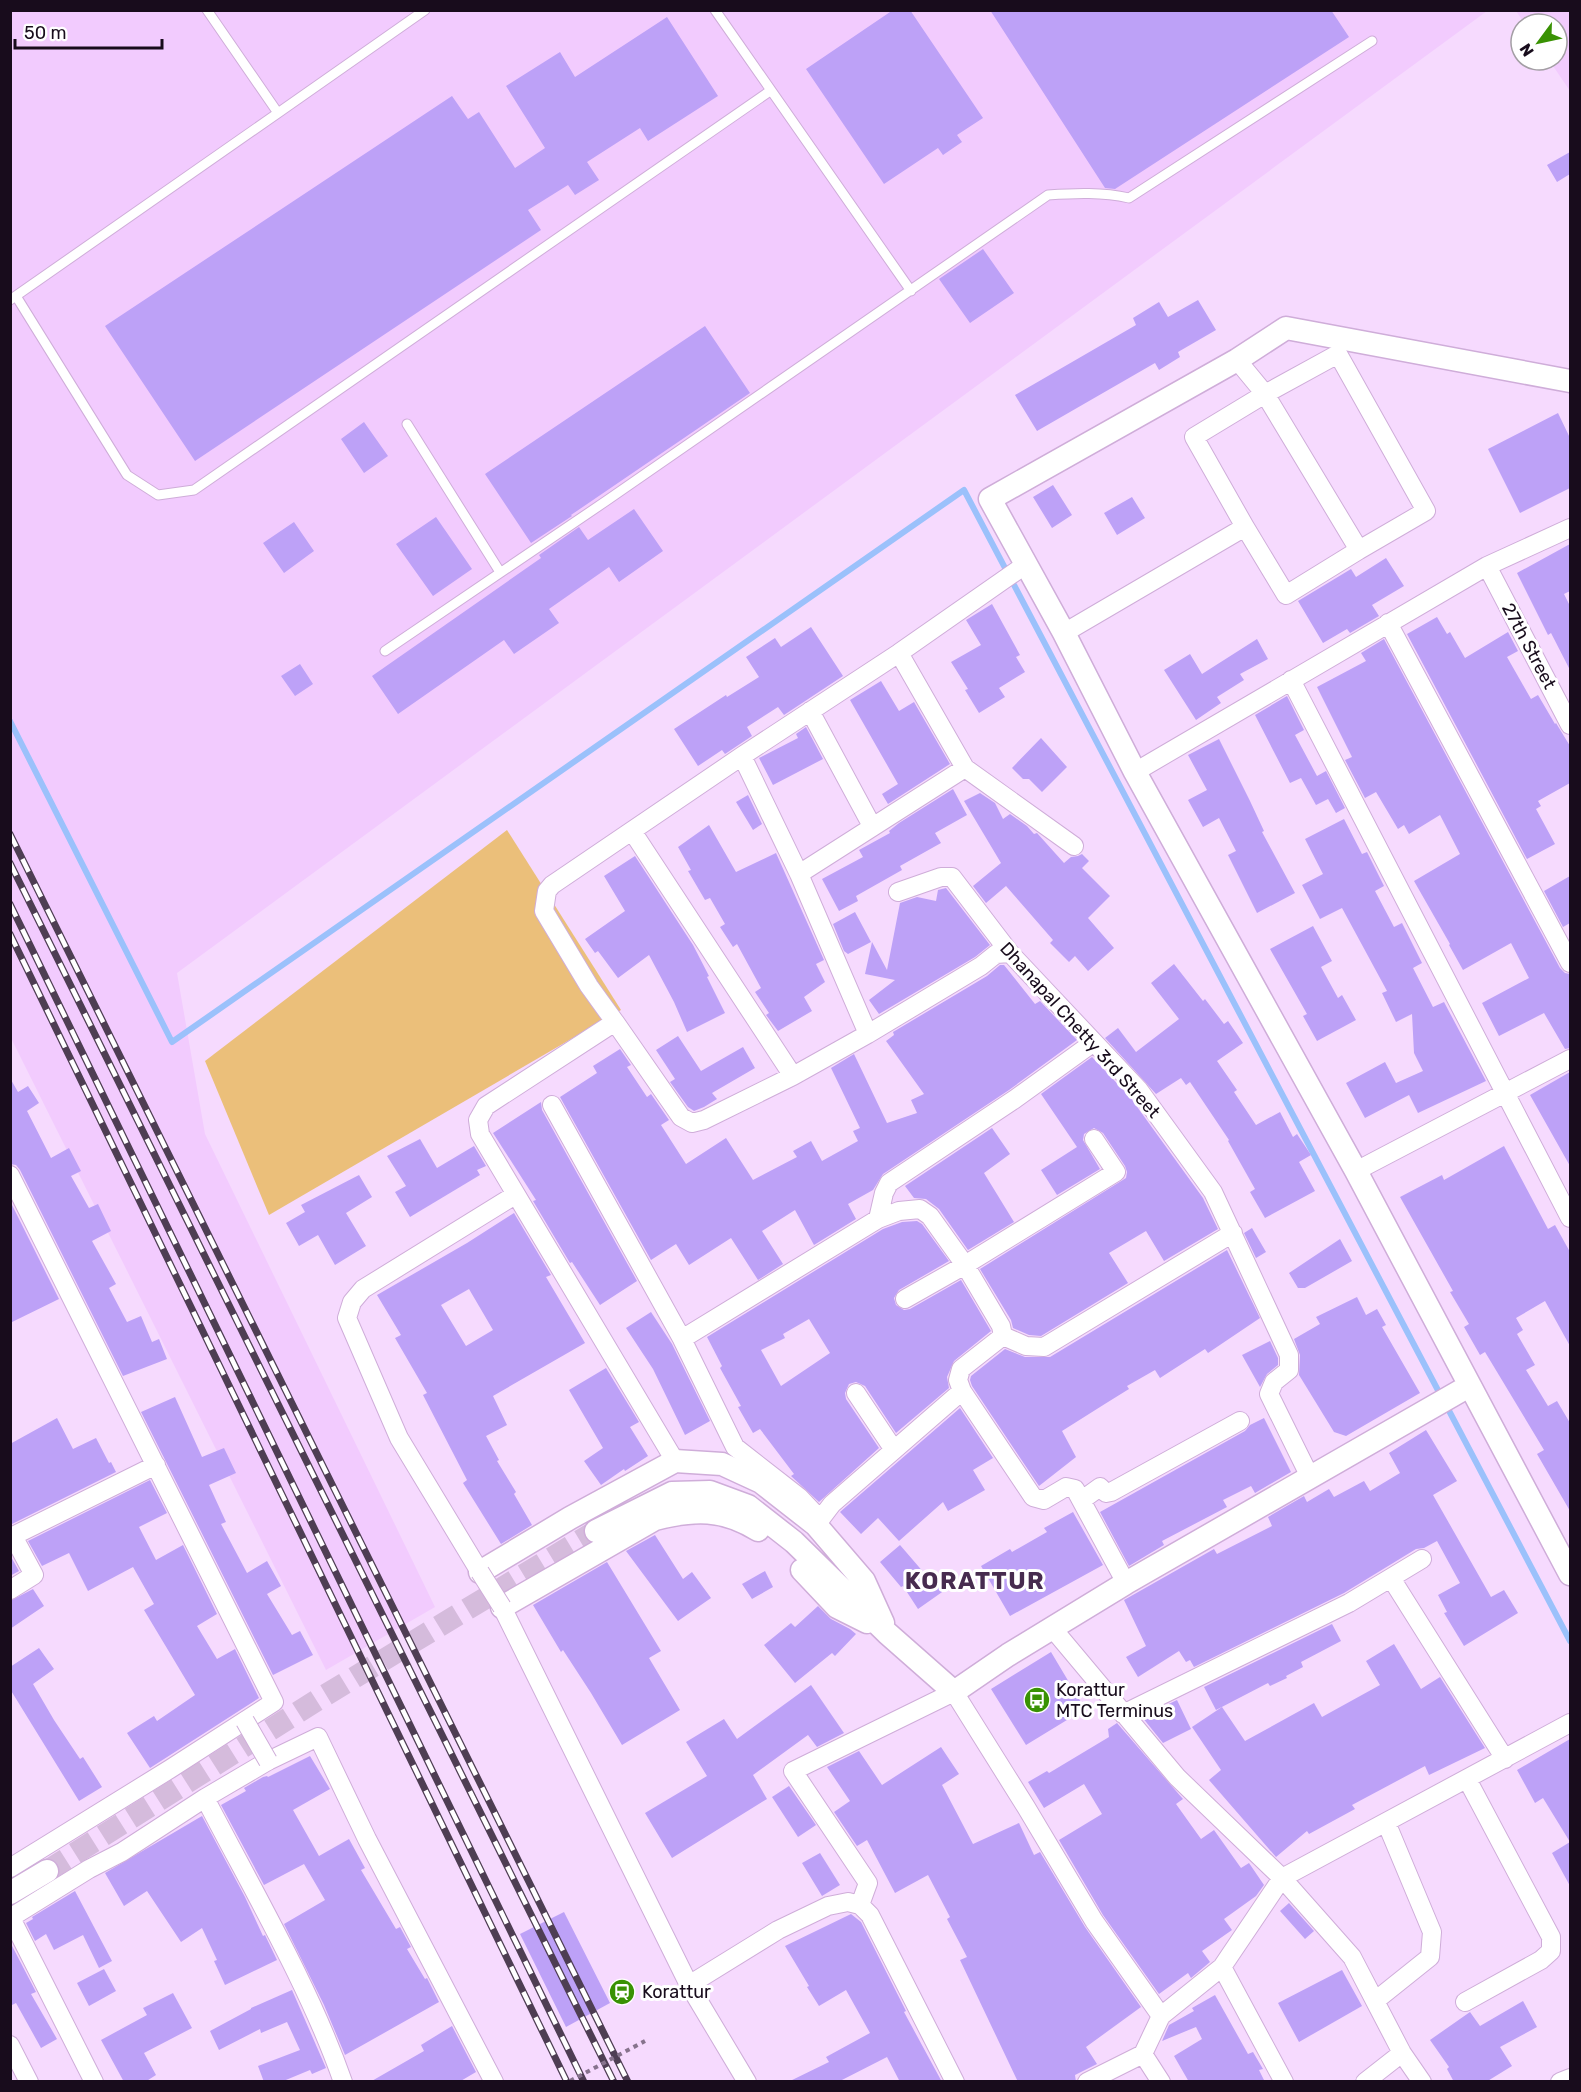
<svg xmlns="http://www.w3.org/2000/svg" width="1581" height="2092" font-family="Rubik,sans-serif">
<style>
.built{fill:#f2cbfe}
.green{fill:#ebbf7a}
.lines{fill:none;stroke-linecap:round;stroke-linejoin:round}
.stream{stroke:#9bc1fb;stroke-width:6}
.building{fill:#bda1f7;fill-rule:evenodd}
.tertiary-tunnel{stroke:#d5bbdc;stroke-width:22;stroke-dasharray:22 11;stroke-linecap:butt}
.service-casing{stroke:#cfadd9;stroke-width:11}
.minor-casing{stroke:#cfadd9;stroke-width:20}
.tertiary-casing{stroke:#cfadd9;stroke-width:25}
.service{stroke:#fff;stroke-width:9}
.minor{stroke:#fff;stroke-width:18}
.tertiary{stroke:#fff;stroke-width:22}
.rail-casing{stroke:#4e3e53;stroke-width:7}
.rail{stroke:#fff;stroke-width:4.5;stroke-dasharray:14;stroke-linecap:butt}
.minor-bridge-casing{stroke:#cfadd9;stroke-width:20;stroke-linecap:butt}
.path-bridge{stroke:#87738d;stroke-width:4;stroke-dasharray:4.5 4.5;stroke-linecap:butt}
.minor-bridge{stroke:#fff;stroke-width:18}
.labels{text-anchor:middle;stroke-width:6;stroke-linejoin:round;paint-order:stroke}
.street-label{font-size:18px;fill:#180c1c;stroke:#fff}
.poi-label{font-size:18px;fill:#180c1c;stroke:#fff;text-anchor:start}
.district-label{font-size:24px;font-weight:bold;letter-spacing:1.5px;fill:#472b4f;stroke:#fff}
</style>
<rect width="100%" height="100%" fill="#f6dafe"/>
<!-- built -->
<path class="built" d="M11,11H1487L177,973L205,1134L435,1607L326,1670L11,1038Z
M1516,11H1570V91L1549,60H1557V24H1525Z"/>
<!-- green -->
<path class="green" d="M507,830L621,1010L269,1215L205,1061Z"/>
<g class="lines">
<!-- stream -->
<path class="stream" d="M10,721L172,1042L964,490L1441,1396
M1446,1405L1570,1641"/>
</g>
<!-- building -->
<path class="building" d="M893,10H910L983,118L957,135L962,142L943,155L938,148L884,184L806,69Z
M990,10H1331L1349,37L1115,189L1105,188Z
M667,17L718,96L648,141L640,128L587,162L599,180L575,195L568,185L528,210L541,230L195,461L105,326L452,96L468,119L479,112L515,168L545,148L506,86L560,52L575,77Z
M1570,152V174L1557,182L1547,165Z
M983,249L1014,293L970,323L939,279Z
M1198,300L1216,330L1178,352L1180,357L1159,370L1155,363L1037,431L1015,395L1136,325L1133,318L1159,302L1168,317Z
M705,326L750,393L571,515L572,516L531,543L485,474Z
M1558,413L1570,438V488L1520,513L1488,449Z
M364,422L388,456L364,473L341,439Z
M1053,485L1072,515L1052,528L1033,497Z
M1132,497L1145,518L1117,535L1104,513Z
M634,509L663,551L619,582L609,567L549,609L559,623L514,654L504,640L398,714L372,676L541,558L539,555L579,527L588,540Z
M436,517L472,569L433,596L396,544Z
M294,522L314,551L284,573L263,543Z
M1570,544V591L1564,594L1570,606V670L1551,633L1548,635L1517,573Z
M1386,558L1404,586L1372,605L1379,616L1350,633L1347,629L1323,643L1298,601L1351,569L1356,577Z
M992,604L1020,655L1016,657L1025,672L999,688L1005,697L979,713L965,690L968,689L951,662L981,645L966,620Z
M1437,617L1447,634L1450,632L1465,658L1508,632L1518,651L1507,657L1531,699L1538,695L1555,724L1556,723L1570,746V783L1538,801L1541,806L1536,809L1555,844L1527,859L1407,634Z
M811,627L843,676L784,715L778,707L747,727L752,736L725,754L722,750L698,766L674,729L726,695L727,697L759,677L746,657L775,638L781,647Z
M1257,639L1268,659L1240,674L1244,680L1217,697L1221,703L1196,720L1164,670L1190,654L1202,674Z
M1384,639L1560,968L1565,973L1570,974V1048L1565,1049L1544,1013L1499,1036L1482,1003L1529,978L1511,943L1463,970L1449,945L1450,944L1414,881L1460,854L1440,815L1409,834L1404,825L1398,829L1376,792L1365,798L1345,760L1352,757L1317,687L1366,661L1361,653Z
M300,664L313,684L295,696L281,676Z
M881,681L899,711L914,702L950,764L888,804L882,794L898,784L850,700Z
M1287,696L1304,730L1295,735L1317,776L1326,771L1345,808L1336,813L1328,799L1316,805L1301,778L1290,783L1255,715Z
M806,727L823,759L773,785L759,758L798,738L796,734Z
M1041,738L1067,767L1042,792L1029,779H1023L1012,768Z
M1219,739L1250,801L1264,831L1262,832L1295,893L1257,913L1228,855L1236,851L1219,818L1203,827L1188,800L1207,790L1188,755Z
M953,789L967,815L935,833L941,843L900,866L902,870L856,896L858,901L839,911L822,879L863,857L859,850L890,833L889,831L899,823Z
M980,793L995,803L1003,819L1010,814L1027,826L1034,834L1037,833L1064,863L1071,857L1078,856L1082,854L1089,861L1082,868L1110,896L1088,918L1114,948L1088,971L1075,956L1069,962L1050,943L1053,940L1006,886L986,903L973,886L1001,863L964,801Z
M748,795L762,824L753,830L736,802Z
M1344,819L1362,854L1367,852L1384,886L1375,891L1394,927L1402,923L1422,963L1413,968L1433,1007L1444,1002L1486,1081L1418,1113L1409,1095L1365,1118L1346,1083L1385,1062L1396,1083L1423,1071L1414,1053L1412,1014L1396,1022L1382,993L1387,991L1342,908L1320,919L1302,885L1323,874L1305,839Z
M709,825L736,872L776,853L824,960L816,964L825,982L804,997L812,1011L778,1031L766,1015L769,1013L755,992L761,988L737,944L733,947L720,927L725,924L710,898L705,900L688,871L691,870L678,847Z
M635,856L693,945L709,976L707,977L725,1013L687,1032L674,1002L649,955L618,978L598,951L595,953L585,939L625,911L604,876Z
M1570,876V923L1563,927L1544,891Z
M946,888L990,945L975,957L879,1014L869,1000L895,980L865,974L872,942L887,970L900,903L917,897L936,901L938,890Z
M855,912L871,942L848,954L844,951L833,924Z
M1313,926L1332,961L1321,967L1338,998L1342,995L1356,1020L1317,1041L1303,1016L1307,1014L1270,949Z
M1174,964L1203,1001L1205,999L1224,1024L1228,1021L1243,1043L1217,1061L1237,1090L1234,1092L1256,1125L1280,1112L1293,1137L1297,1134L1311,1155L1299,1162L1315,1191L1265,1218L1250,1192L1255,1189L1228,1141L1229,1140L1190,1082L1186,1085L1181,1078L1156,1094L1105,1038L1118,1028L1136,1052L1179,1019L1151,983Z
M1000,965H1004L1035,1004L1040,1001L1077,1040L1009,1090L883,1174L873,1190L848,1204L856,1219L814,1245L795,1210L762,1231L783,1264L758,1280L731,1238L689,1265L676,1244L651,1260L560,1097L597,1073L593,1066L620,1049L631,1065L627,1067L647,1097L651,1094L669,1120L661,1125L686,1164L726,1138L753,1180L797,1157L793,1151L811,1141L822,1161L858,1141L853,1131L860,1128L831,1068L854,1054L887,1123L917,1113L911,1100L924,1094L886,1041L894,1035L893,1032L987,976Z
M678,1036L701,1071L743,1047L755,1068L712,1093L717,1099L704,1107L694,1111L688,1107L670,1082L675,1079L656,1050Z
M1092,1057L1130,1097L1203,1198L1218,1229L1164,1261L1146,1231L1109,1253L1128,1283L1041,1336L1029,1335L1013,1328L1011,1320L980,1269L1126,1178L1127,1172L1125,1166L1103,1133L1094,1128L1084,1134L1083,1140L1100,1169L1057,1195L1041,1170L1077,1147L1041,1094Z
M1570,1072V1166L1530,1095Z
M10,1078L18,1092L28,1086L39,1103L27,1111L51,1158L69,1148L81,1171L71,1176L89,1208L98,1204L111,1231L92,1241L116,1284L109,1288L127,1322L141,1316L152,1342L159,1339L167,1359L123,1376L20,1170L16,1165L10,1164Z
M541,1102L542,1110L637,1281L600,1305L572,1262L570,1263L533,1201L536,1200L493,1133Z
M992,1128L1010,1154L984,1173L1014,1222L968,1250L939,1209L926,1199L914,1198L905,1186Z
M420,1139L437,1168L474,1146L486,1166L477,1170L480,1175L410,1217L395,1192L406,1186L387,1156Z
M1504,1146L1548,1229L1555,1225L1570,1252V1346L1545,1301L1516,1318L1523,1330L1517,1334L1535,1365L1526,1370L1548,1406L1557,1401L1570,1423V1511L1537,1454L1544,1450L1485,1352L1480,1355L1464,1327L1469,1324L1450,1292L1453,1291L1400,1197L1442,1175L1444,1180Z
M359,1175L372,1197L346,1213L366,1246L335,1265L318,1235L299,1246L286,1223L305,1212L301,1205Z
M10,1201L59,1299L10,1323L11,1278Z
M514,1213L551,1275L546,1277L585,1343L493,1396L507,1425L486,1436L499,1460L497,1461L516,1492L514,1494L532,1525L501,1544L463,1483L467,1480L423,1395L427,1393L395,1338L401,1335L377,1295L467,1243ZM469,1289L493,1330L466,1346L441,1305Z
M917,1221L922,1224L949,1261L899,1290L894,1298L896,1305L904,1310L910,1309L961,1280L991,1331L954,1361L947,1377L949,1388L896,1433L865,1386L856,1382L849,1384L845,1393L846,1399L879,1448L819,1502L791,1476L794,1474L760,1429L753,1433L738,1407L741,1406L720,1368L722,1366L707,1337L883,1229L902,1222ZM809,1319L830,1353L781,1386L761,1350L785,1338L783,1334Z
M1252,1228L1266,1252L1256,1258L1244,1233Z
M1340,1239L1352,1261L1305,1288H1298L1289,1273Z
M1227,1250L1260,1318L1208,1353L1205,1349L1160,1378L1155,1370L1127,1386L1129,1389L1108,1402L1062,1431L1076,1457L1039,1486L972,1386L970,1380L971,1376L1005,1349L1025,1357H1050Z
M1357,1297L1366,1315L1377,1309L1386,1325L1382,1327L1420,1393L1346,1436L1334,1432L1299,1375L1300,1355L1294,1339L1320,1324L1316,1317Z
M651,1312L672,1344L710,1421L685,1435L653,1369L626,1328Z
M1270,1341L1278,1358V1365L1267,1374L1260,1387L1242,1355Z
M606,1368L639,1422L630,1427L648,1456L625,1471L624,1469L601,1485L584,1461L603,1448L569,1390Z
M175,1397L202,1457L224,1448L236,1473L209,1485L226,1522L221,1524L247,1573L267,1561L281,1586L267,1594L292,1635L300,1631L313,1655L273,1675L141,1412Z
M960,1408L993,1458L973,1470L985,1490L948,1511L943,1502L899,1541L878,1518L861,1534L840,1512Z
M57,1418L73,1449L96,1438L109,1463L111,1462L116,1472L10,1525V1444Z
M1264,1418L1291,1472L1255,1493L1251,1486L1223,1500L1227,1507L1162,1541L1164,1545L1129,1566L1100,1512L1245,1431L1250,1425Z
M1426,1430L1457,1481L1433,1495L1491,1597L1504,1590L1518,1613L1464,1646L1444,1613L1447,1612L1438,1595L1460,1583L1437,1541L1424,1548L1416,1549L1344,1593L1194,1667L1190,1660L1186,1662L1179,1651L1138,1677L1126,1657L1146,1646L1124,1600L1214,1549L1217,1554L1272,1526L1268,1517L1304,1496L1307,1502L1329,1489L1334,1497L1364,1481L1370,1491L1400,1473L1389,1453Z
M150,1480L167,1513L139,1527L156,1560L183,1545L217,1614L197,1626L217,1659L235,1649L259,1698L150,1768L127,1733L154,1716L157,1721L195,1695L144,1610L154,1604L133,1567L88,1591L69,1553L42,1566L28,1541Z
M1073,1512L1103,1565L1010,1616L981,1566L1010,1549L1012,1552L1047,1532L1044,1528Z
M655,1535L683,1579L692,1572L711,1598L678,1621L626,1551Z
M900,1545L925,1574L931,1570L945,1590L918,1609L903,1586L901,1587L880,1562Z
M10,1555L19,1571L10,1576Z
M607,1562L661,1651L649,1658L680,1710L622,1745L591,1693L563,1650L561,1652L533,1605Z
M765,1571L773,1587L752,1599L742,1584Z
M33,1589L44,1606L10,1629V1601Z
M818,1606L831,1619L850,1629L856,1634L835,1656L832,1653L795,1683L764,1645L791,1623L795,1627Z
M1332,1624L1341,1641L1301,1662L1303,1667L1286,1676L1287,1678L1270,1686L1268,1683L1216,1710L1204,1687Z
M1394,1644L1421,1689L1440,1677L1485,1748L1429,1775L1425,1766L1352,1805L1355,1809L1309,1834L1307,1831L1276,1857L1209,1780L1221,1770L1192,1727L1222,1707L1245,1741L1314,1703L1322,1717L1380,1685L1366,1661Z
M39,1648L54,1669L33,1684L54,1720L80,1759L83,1757L102,1787L79,1801L10,1689V1667Z
M1051,1652L1085,1709L1026,1745L991,1689Z
M811,1685L844,1733L817,1747L808,1735L753,1775L767,1799L672,1858L645,1813L707,1776L686,1742L724,1719L737,1739Z
M1177,1700L1191,1729L1163,1743L1142,1717Z
M1117,1723L1183,1799L1176,1804L1201,1839L1214,1830L1241,1868L1249,1863L1264,1885L1256,1896L1224,1919L1232,1930L1202,1951L1210,1962L1191,1978L1188,1973L1159,1994L1103,1915L1059,1840L1102,1814L1084,1784L1044,1808L1028,1782L1047,1771L1049,1773L1109,1737L1108,1729Z
M1570,1739V1842L1543,1798L1535,1803L1517,1770Z
M941,1747L959,1774L942,1785L973,1844L1019,1823L1034,1855L1040,1852L1085,1927L1141,2007L1086,2047L1097,2064L1075,2075L1076,2082H1018L960,1960L967,1957L947,1919L950,1917L928,1875L895,1893L867,1840L857,1846L834,1812L850,1801L827,1767L859,1751L882,1785Z
M310,1756L330,1789L293,1810L319,1856L349,1839L365,1868L361,1870L396,1929L400,1927L411,1947L407,1949L425,1979L427,1978L439,2002L345,2055L324,2005L284,1924L325,1900L304,1864L264,1885L221,1805L246,1791L244,1788L263,1777L267,1776L268,1777Z
M789,1786L816,1825L798,1837L772,1797Z
M202,1816L245,1897L263,1936L265,1935L277,1960L225,1985L214,1961L217,1960L202,1928L181,1942L147,1891L124,1906L105,1873Z
M1570,1842V1886L1552,1853Z
M820,1853L840,1885L822,1896L802,1863Z
M75,1891L112,1961L99,1968L83,1935L54,1950L46,1934L35,1941L26,1923L33,1919L32,1917Z
M1289,1903L1314,1931L1305,1939L1280,1911Z
M564,1912L610,2003L566,2027L520,1934Z
M851,1914L861,1922L906,2011L904,2012L942,2082H900L887,2057L838,2082H788L829,2062L826,2057L870,2033L846,1990L819,2006L807,1987L809,1986L785,1946Z
M10,1942L36,1992L31,1994L57,2039L41,2048L16,2003L10,2006Z
M104,1969L116,1991L89,2006L77,1983Z
M1342,1970L1362,2006L1299,2042L1278,2003Z
M292,1990L326,2068L312,2074L310,2070L281,2082H264L258,2066L300,2050L287,2022L261,2033L260,2029L219,2050L210,2031L251,2009V2008Z
M173,1993L192,2028L144,2053L156,2075L145,2082H124L101,2040L147,2015L143,2008Z
M1215,1995L1248,2054L1253,2052L1263,2069L1259,2070L1265,2082H1189L1174,2056L1202,2039L1196,2027L1162,2041L1169,2025L1194,2011L1192,2008Z
M1523,2001L1537,2027L1500,2047L1512,2066L1486,2082H1454L1447,2069L1449,2067L1430,2040L1470,2012L1480,2026Z
M452,2026L476,2072L459,2082H370L424,2051L421,2045Z"/>
<g class="lines">
<!-- tertiary-tunnel -->
<path class="tertiary-tunnel" d="M47,1871L319,1699L596,1531"/>
<!-- service casing -->
<g class="service-casing">
<path id="service" d="M207,10L278,113L425,10
M715,10L911,291
M16,296L127,475L158,495L194,490L770,91
M10,300L278,113
M407,424L500,572
M385,651L606,501L1048,195C1076,193 1102,192 1129,198L1372,41"/>
</g>
<!-- minor casing -->
<g class="minor-casing">
<path id="minor" d="M1245,527L1194,437L1265,394L1338,354L1426,511L1359,550
M1487,566L1570,725
M1388,623L1570,963
M1064,633L1245,527L1286,595L1359,550L1265,394L1237,360
M899,653L965,768L1074,846
M1291,680L1570,1218
M810,711L872,826
M742,756L799,874L868,1034L793,1076
M1135,772L1487,566L1570,528
M799,874L965,768
M898,892L941,877H952L1010,953L1139,1090L1213,1192L1289,1355V1370L1274,1382L1269,1394L1310,1477
M615,1022L681,1117L692,1123L704,1120L793,1076L632,831
M868,1034L981,966L996,954L1010,953
M552,1105L682,1339L735,1447L799,1497L817,1516
M1356,1171L1570,1059
M10,1175L274,1702L170,1769L10,1868
M878,1219L899,1211L920,1209L930,1216L965,1265L1001,1326L1003,1336L961,1369L958,1380L962,1391L1033,1497L1044,1500L1066,1487L1075,1489L1126,1583
M905,1299L965,1265L1116,1172L1094,1139
M1003,1336L1026,1346L1044,1347L1233,1233
M682,1339L878,1219L884,1193L889,1183L1015,1099L1094,1042
M856,1393L894,1450
M675,1461L480,1134L478,1120L486,1106L615,1022L589,986L544,911L547,891L552,885L742,756L899,653L1025,565
M1082,1500L1100,1487L1106,1493L1111,1492L1240,1421
M816,1525L832,1504L962,1391
M480,1572L399,1438L347,1318L352,1302L363,1289L515,1195
M1391,1578L1505,1759
M10,1590L34,1575L13,1536L156,1465
M502,1607L689,1985L747,2082
M1053,1629L1177,1777L1282,1878L1352,1957L1402,2053L1422,2082
M1123,1714L1349,1603L1422,1559
M205,1798C252,1889 309,1985 343,2082
M860,1905L868,1883L793,1771L954,1692L1026,1807L1094,1921L1161,2016
M10,1918L89,1869L122,1852L205,1798L268,1761L318,1737L367,1839L494,2082
M11,1918L94,2082
M1222,1967L1284,2082
M689,1985L778,1930L828,1906L848,1902L860,1905L870,1915L955,2082
M1375,2001L1430,1957L1432,1932L1386,1822
M1465,2002L1541,1960L1551,1951V1937L1467,1779
M10,2045L29,2082
M1143,2054L1161,2082
M1087,2082L1143,2054L1161,2016L1222,1967L1282,1878L1570,1723
M1365,2082L1402,2053
M1560,2082L1570,2078"/>
</g>
<!-- tertiary casing -->
<g class="tertiary-casing">
<path id="tertiary" d="M1570,381L1286,328L1237,360L990,499L1064,633L1135,772L1356,1171L1570,1574
M596,1531L672,1493L710,1492L748,1506L794,1542L887,1633L954,1692L1008,1655L1126,1583L1469,1386
M802,1570L837,1607L867,1622
M480,1572L570,1518L675,1461L722,1464L761,1482L816,1525L864,1581L883,1623
M502,1607L655,1519C694,1509 723,1508 758,1530
M10,1893L47,1871"/>
</g>
<!-- service -->
<use href="#service" class="service"/>
<!-- minor -->
<use href="#minor" class="minor"/>
<!-- tertiary -->
<use href="#tertiary" class="tertiary"/>
<!-- rail casing -->
<g class="rail-casing">
<path id="rail" d="M10,834L628,2082
M10,863L614,2082
M10,904L584,2082
M10,934L567,2082"/>
</g>
<!-- rail -->
<use href="#rail" class="rail"/>
<!-- minor-bridge casing -->
<g class="minor-bridge-casing">
<path id="minor-bridge" d="M480,1572L502,1607
M245,1721L268,1761"/>
</g>
<!-- path-bridge -->
<path class="path-bridge" d="M570,2081L645,2041"/>
<!-- minor-bridge -->
<use href="#minor-bridge" class="minor-bridge"/>
</g>
<!-- icons -->
<defs>
<g id="bus-disc" transform="scale(1.35)"><circle r="9.5" fill="#399203" stroke="#fff"/><path d="M-5-6H5V4H4V6H2V4H-2V6H-4V4H-5ZM-3.5-4V0h7V-4ZM-3.5 1.2v1.5H-2V1.2ZM2 1.2v1.5H3.5V1.2Z" fill="#fff"/></g>
<g id="station-disc" transform="scale(1.35)"><circle r="9.5" fill="#399203" stroke="#fff"/><path d="M-3-6H3Q5-6 5-4V2Q5 4 3 4L4.5 6H3L1.5 4h-3L-3 6H-4.5L-3 4Q-5 4-5 2V-4Q-5-6-3-6ZM-3.5-4v3h7v-3ZM-3.5 1v1.5H-2V1ZM2 1v1.5H3.5V1Z" fill="#fff"/></g>
</defs>
<g fill-rule="evenodd">
<use href="#bus-disc" x="1037" y="1700"/>
<use href="#station-disc" x="622" y="1992"/>
</g>
<g class="labels">
<!-- street labels -->
<g class="street-label">
<text transform="translate(1529 646) rotate(62)" y="6">27th Street</text>
<text transform="translate(1080 1030) rotate(48)" y="6">Dhanapal Chetty 3rd Street</text>
</g>
<!-- poi labels -->
<g class="poi-label">
<text x="1056" y="1696">Korattur<tspan x="1056" dy="21">MTC Terminus</tspan></text>
<text x="642" y="1998">Korattur</text>
</g>
<!-- district labels -->
<g class="district-label">
<text x="975" y="1589">KORATTUR</text>
</g>
</g>
<!-- border -->
<rect width="1581" height="2092" fill="none" stroke="#180c1c" stroke-width="24"/>
<!-- north arrow -->
<g transform="translate(1539 42) rotate(237)"><circle r="28" fill="#ffffff" stroke="#a39ea4" stroke-width="1.5"/>
<path d="M0-4.5L10 22L0 15L-10 22Z" fill="#399203"/>
<text y="-9" font-size="16" font-weight="bold" text-anchor="middle" fill="#180c1c">N</text>
</g>
<!-- scale -->
<path d="M15 39v9h147v-9" fill="none" stroke="#180c1c" stroke-width="3"/>
<text x="24" y="39" font-size="18" fill="#180c1c" stroke="#ffffff" stroke-width="4.5" paint-order="stroke">50 m</text>
</svg>
